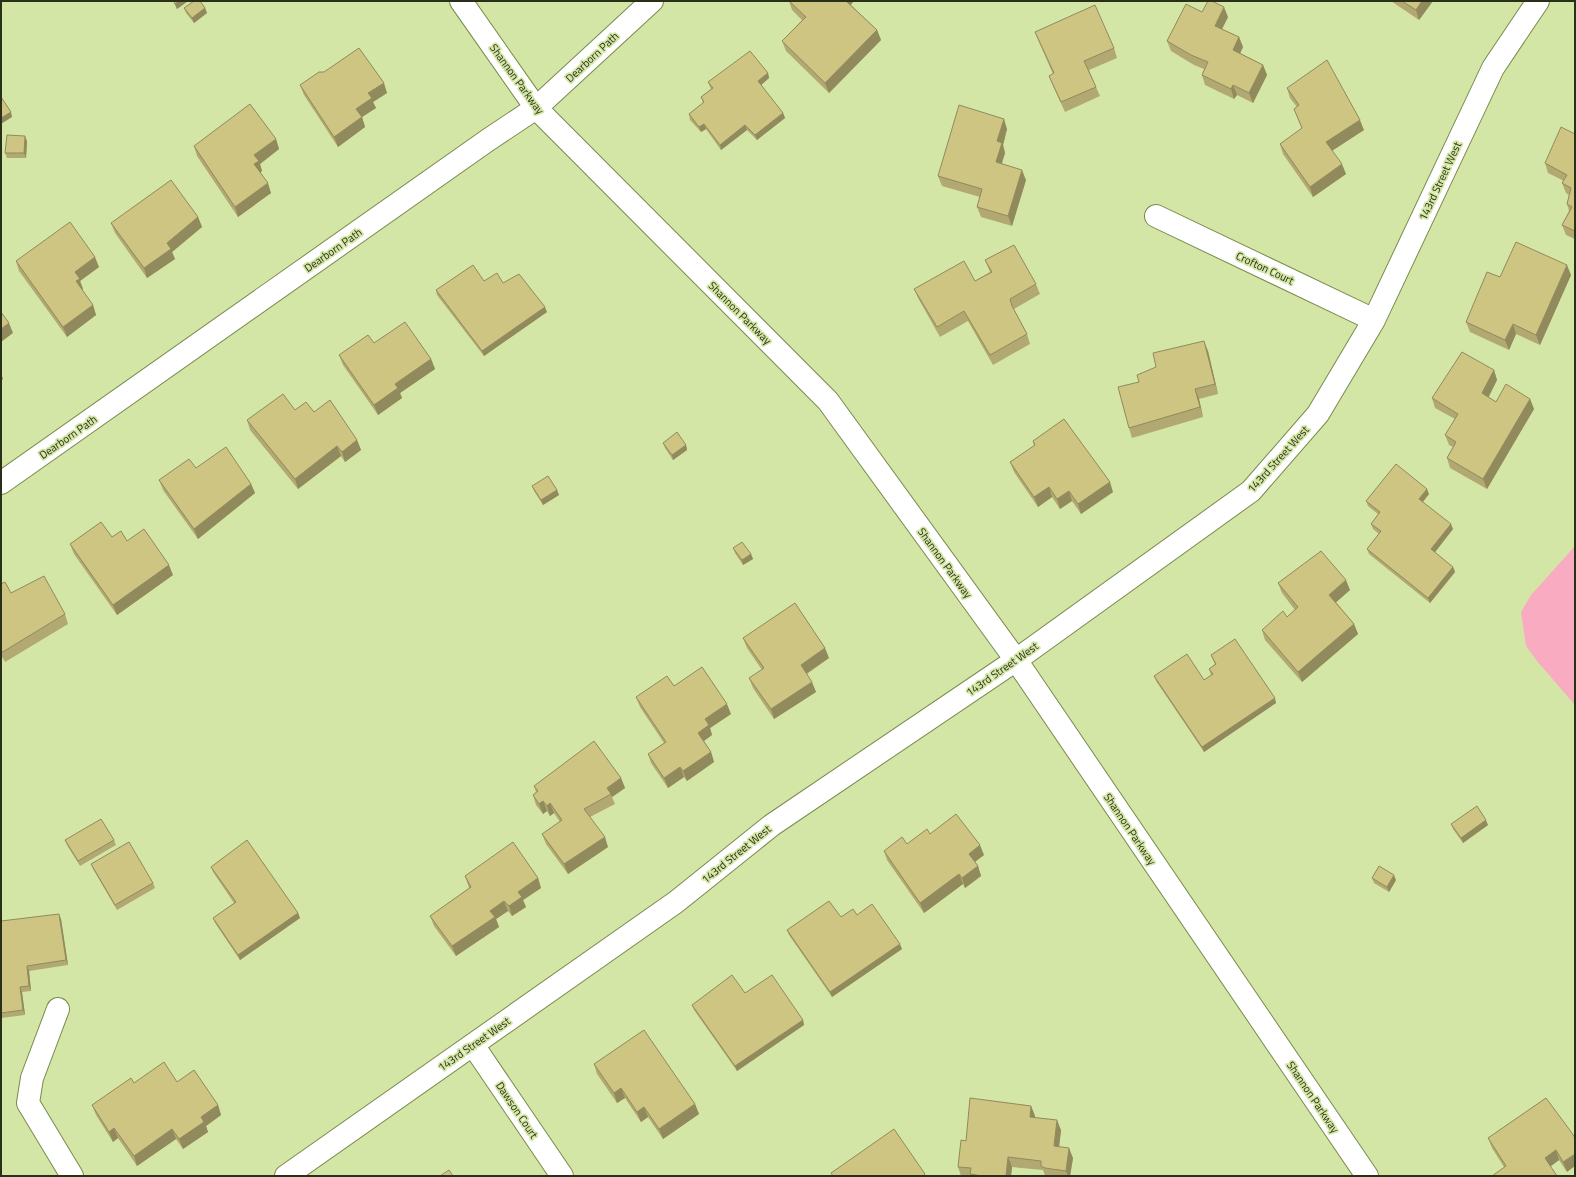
<svg xmlns="http://www.w3.org/2000/svg" width="1576" height="1177" font-family="'Titillium Web',sans-serif">
<style>
.water{fill:#f8abc1}
.lines{fill:none;stroke-linecap:round;stroke-linejoin:round}
.minor-casing{stroke:#7a8a4e;stroke-width:24}
.minor{stroke:#fff;stroke-width:22}
.wall{fill:#b1a971}
.shaded-wall{fill:#908a5c}
.building{fill:#cec583;stroke:#908a5c}
.labels{text-anchor:middle;stroke-width:3.5;stroke-linejoin:round;paint-order:stroke}
.street-label{font-size:11px;fill:#2a3017;stroke:#d4e6a6}
</style>
<rect width="100%" height="100%" fill="#d4e6a6"/>
<!-- water -->
<path class="water" d="M1575,546V705L1537,661L1526,646L1521,612L1531,595Z"/>
<g class="lines">
<!-- minor casing -->
<g class="minor-casing">
<path id="minor" d="M461,1L536,108L828,401L1016,660L1367,1176
M1156,216L1374,320
M1,483L488,140L536,108L652,1
M58,1009L32,1078L28,1103L72,1176
M473,1045L562,1176
M286,1176L676,902L772,825L1016,660L1251,491L1318,414L1374,320L1493,68L1538,1"/>
</g>
<!-- minor -->
<use href="#minor" class="minor"/>
</g>
<!-- wall -->
<path class="wall" d="M173,1H188L177,9Z
M789,1H854L851,5L877,30L881,40L829,93L786,51L782,41L802,20L792,10Z
M1391,1H1433L1419,20Z
M184,8H205L207,13L194,23L186,13Z
M1202,12L1228,17L1222,29L1239,37L1243,47L1240,53L1263,65L1267,75L1253,103L1237,95L1234,99L1205,85L1202,75L1204,69L1194,65L1171,51L1167,41Z
M1035,32L1114,48L1117,58L1089,70L1096,87L1100,96L1065,112L1053,86L1049,76L1053,74L1039,42Z
M768,73L769,78L761,85L783,113L785,118L757,140L747,130L721,150L706,129L701,132L690,120L689,114L703,103L701,97L711,89L710,87L708,82Z
M300,85L387,93L373,102L376,108L362,117L365,127L338,147L304,95Z
M1287,88L1364,130L1332,151L1346,174L1313,197L1283,154L1280,144L1302,129L1294,109L1297,107L1290,98Z
M1007,129L1003,145L1005,153L1002,163L1026,180L1012,226L981,217L977,207L980,197L942,186L938,176Z
M1575,134V239L1566,235L1562,225L1569,211L1567,204L1569,195L1566,193L1562,183L1564,181L1548,173L1545,163Z
M276,139L279,149L260,164L262,171L260,173L271,193L238,217L197,156L194,146Z
M27,141L26,158H7L5,153Z
M198,217L202,227L172,252L175,259L147,278L115,233L111,223Z
M985,260L1036,284L1040,294L1014,309L1027,334L1030,344L993,365L968,321L940,337L918,298L914,289L975,281L990,272Z
M16,261L99,267L80,281L83,289L82,290L93,305L96,315L67,337L19,271Z
M1571,275L1540,345L1516,334L1509,350L1470,332L1466,322L1500,277Z
M484,281L503,283L547,312L484,356L437,295L436,290Z
M374,343L431,359L435,369L400,393L402,398L378,415L343,365L339,355Z
M1208,351L1218,394L1199,399L1203,417L1132,438L1129,428L1139,382Z
M1494,370L1497,380L1489,397L1496,402L1530,399L1534,409L1487,489L1450,468L1447,458L1453,447L1449,445L1445,435L1455,419L1435,408L1432,398Z
M295,410L314,412L357,440L361,450L345,462L341,456L298,489L250,430L247,420Z
M1033,441L1113,492L1081,514L1072,501L1060,509L1052,497L1038,507L1014,472L1010,462L1034,446Z
M663,443L686,445L687,450L673,460L665,448Z
M159,480L251,484L255,493L198,539L163,490Z
M532,486L557,490L559,495L543,505L534,491Z
M1429,494L1423,502L1453,529L1434,552L1453,567L1455,572L1430,603L1369,554L1367,549L1379,534L1373,529L1371,524L1378,514L1368,506L1366,501Z
M112,537L127,541L173,575L117,615L74,554L70,544Z
M733,548L751,554L753,559L743,565L735,553Z
M1278,583L1350,590L1336,602L1354,624L1358,634L1302,682L1265,640L1262,630L1287,617L1295,610L1282,593Z
M1,584L11,593L65,614L68,624L5,662L1,655Z
M743,638L829,658L807,674L816,692L774,719L753,688L749,678L762,670L747,648Z
M1211,655L1276,703L1204,752L1156,681L1154,676L1204,680L1211,675L1209,669L1215,664L1213,660Z
M674,686L731,714L710,728L712,735L704,741L711,752L714,762L687,781L684,777L668,788L651,763L648,754L664,743L640,707L636,697Z
M621,778L625,788L612,797L615,804L590,817L608,847L568,874L546,844L542,834L560,822L554,813L550,816L547,811L543,814L536,805L533,795L536,792L534,786Z
M1451,824L1488,825L1463,843L1453,829Z
M930,834L984,855L975,862L978,866L981,876L965,888L963,884L924,913L887,860L884,851L907,844Z
M65,840H114L116,845L80,866L67,845Z
M91,864L153,883L155,888L117,910L93,869Z
M211,867L298,913L300,918L240,960L215,923L213,918L234,903L213,872Z
M465,876L538,878L541,888L523,900L526,907L512,916L508,911L496,919L499,927L456,956L434,926L430,916L469,888Z
M1372,878L1396,880L1389,892L1374,883Z
M857,915L902,949L832,997L789,935L787,930L841,917Z
M61,919L68,965L29,971L31,991L22,992L25,1015L1,1018V921Z
M745,993L803,1020L804,1025L737,1071L694,1010L692,1005Z
M594,1064L695,1104L699,1114L663,1139L648,1117L641,1122L625,1098L617,1103L597,1074Z
M177,1082L218,1105L221,1115L206,1126L208,1132L183,1149L176,1139L137,1166L118,1138L113,1142L96,1115L92,1105L134,1083Z
M1546,1098L1567,1172L1559,1160L1550,1167H1504L1492,1148L1488,1138Z
M1031,1106L1035,1116V1117L1061,1130L1059,1147L1073,1158L1070,1176H1045L1043,1170L1012,1167L1011,1176H961L958,1167L966,1141Z"/>
<!-- shaded-wall -->
<path class="shaded-wall" d="M179,1H188L177,9L175,4Z
M845,1H854L847,8Z
M1422,1H1433L1419,20L1416,10Z
M1224,7L1228,17L1219,35L1215,26Z
M205,8L207,13L194,23L192,18Z
M877,30L881,40L829,93L825,83Z
M1239,37L1243,47L1237,60L1233,50Z
M1263,65L1267,75L1253,103L1249,93Z
M768,73L769,78L760,86L758,81Z
M384,83L387,93L373,102L376,108L362,117L365,127L338,147L334,137L368,93Z
M1233,85L1237,95L1234,99L1231,89Z
M11,112L12,117L1,124V118Z
M783,113L785,118L757,140L755,135Z
M1004,119L1007,129L1003,145L1005,153L999,172L996,162L997,141Z
M1360,120L1364,130L1330,152L1326,142Z
M704,124L706,129L701,132L699,127Z
M745,125L747,130L721,150L720,145Z
M25,136L27,141L26,158L24,153Z
M276,139L279,149L260,164L262,171L258,174L254,164V155Z
M1342,164L1346,174L1313,197L1310,187Z
M1022,170L1026,180L1012,226L1008,216Z
M268,183L271,193L238,217L235,207Z
M198,217L202,227L172,252L175,259L147,278L144,268L167,243Z
M95,257L99,267L80,281L83,289L79,291L76,281L75,272Z
M1567,265L1571,275L1540,345L1536,335Z
M93,305L96,315L67,337L63,327Z
M545,307L547,312L484,356L482,351Z
M9,323L13,333L1,342V329Z
M1513,324L1516,334L1509,350L1505,340Z
M1204,341L1208,351L1218,394L1215,384Z
M431,359L435,369L400,393L402,398L378,415L374,405L395,384Z
M1494,370L1497,380L1485,403L1482,393Z
M1,373L3,379L1,381Z
M1195,389L1199,399L1203,417L1200,407Z
M1530,399L1534,409L1487,489L1483,479Z
M357,440L361,450L345,462L342,452Z
M686,445L687,450L673,460L672,455Z
M337,446L341,456L298,489L295,479Z
M1110,482L1113,492L1081,514L1078,504Z
M251,484L255,493L198,539L194,529Z
M1049,487L1052,497L1038,507L1034,497Z
M1427,489L1429,494L1421,504L1419,499Z
M557,490L559,495L543,505L541,500Z
M1069,491L1072,501L1060,509L1057,499Z
M1451,524L1453,529L1433,555L1431,549Z
M751,554L753,559L743,565L742,560Z
M169,565L173,575L117,615L113,605Z
M1453,567L1455,572L1430,603L1428,598Z
M1346,580L1350,590L1333,605L1329,595Z
M1354,624L1358,634L1302,682L1298,672Z
M825,648L829,658L804,675L801,665Z
M812,682L816,692L774,719L771,709Z
M1275,698L1276,703L1204,752L1202,747Z
M727,704L731,714L710,728L712,735L701,743L698,733L705,719Z
M711,752L714,762L687,781L683,771Z
M680,767L684,777L668,788L664,778Z
M621,778L625,788L612,797L611,794L607,788Z
M543,801L547,811L543,814L539,804Z
M550,803L554,813L550,816L547,806Z
M1486,820L1488,825L1463,843L1461,838Z
M605,837L608,847L568,874L564,864Z
M980,845L984,855L972,864L969,854Z
M978,866L981,876L965,888L962,878Z
M959,874L963,884L924,913L920,903Z
M1394,875L1396,880L1389,892L1387,887Z
M538,878L541,888L523,900L526,907L512,916L509,906L518,892Z
M504,901L508,911L496,919L499,927L456,956L452,946L490,911Z
M298,913L300,918L240,960L238,955Z
M59,914L61,919L68,965L66,960Z
M900,944L902,949L832,997L830,992Z
M27,966L29,971L31,991L29,986Z
M20,987L22,992L25,1015L23,1010Z
M803,1020L804,1025L737,1071L735,1066Z
M621,1088L625,1098L617,1103L614,1093Z
M695,1104L699,1114L663,1139L659,1129Z
M218,1105L221,1115L206,1126L208,1132L183,1149L179,1139L201,1117Z
M1031,1106L1035,1116L1034,1127L1030,1117Z
M644,1107L648,1117L641,1122L637,1112Z
M1057,1120L1061,1130L1058,1156L1054,1146Z
M114,1128L118,1138L113,1142L109,1132Z
M172,1129L176,1139L137,1166L134,1156Z
M1069,1148L1073,1158L1070,1176H1068L1066,1171Z
M1556,1150L1559,1160L1548,1168L1545,1158Z
M1575,1154V1166L1567,1172L1563,1162Z
M1008,1157L1012,1167L1011,1176H1006Z"/>
<!-- building -->
<path class="building" d="M174,1H179L175,4Z
M194,1H200L205,8L192,18L184,8Z
M789,1H846L877,30L825,83L782,41L806,17Z
M1208,1H1212L1224,7L1215,26L1239,37L1233,50L1263,65L1249,93L1233,85L1231,89L1202,75L1208,62L1191,55L1167,41L1186,4L1202,12Z
M1402,1H1422L1416,10Z
M1095,5L1114,48L1084,61L1096,87L1061,102L1049,76L1054,73L1035,32Z
M359,48L384,83L368,93L372,98L356,109L362,117L334,137L300,85L319,72H324Z
M750,51L768,73L758,81L783,113L755,135L745,125L720,145L704,124L699,127L689,114L704,102L701,97L713,88L708,82Z
M1327,60L1360,120L1326,142L1342,164L1310,187L1280,144L1302,128L1294,109L1299,105L1287,88Z
M1,97L11,112L1,118Z
M250,104L276,139L254,155L259,161L254,164L268,183L235,207L194,146Z
M959,105L1004,119L997,141L1002,143L996,162L1022,170L1008,216L977,207L982,189L938,176Z
M1561,127L1575,134V231L1562,225L1572,207L1567,204L1571,188L1562,183L1567,175L1545,163Z
M7,135L25,136L24,153H5Z
M171,180L198,217L167,243L171,249L144,268L111,223Z
M70,222L95,257L75,272L80,279L76,281L93,305L63,327L16,261Z
M1516,242L1567,265L1536,335L1513,324L1505,340L1466,322L1487,272L1500,277Z
M1014,245L1036,284L1010,299L1012,306L1027,334L990,355L964,311L937,327L914,289L964,261L975,281L992,272L985,260Z
M473,265L484,281L497,273L503,283L519,274L545,307L482,351L436,290Z
M1,312L9,323L1,329Z
M405,322L431,359L395,384L398,388L374,405L339,355L368,335L374,343Z
M1204,341L1215,384L1195,389L1200,407L1129,428L1118,387L1139,382L1137,375L1156,367L1153,353Z
M1462,352L1494,370L1482,393L1496,402L1506,384L1530,399L1483,479L1447,458L1456,442L1445,435L1458,414L1432,398Z
M283,394L295,410L306,402L314,412L330,400L357,440L342,452L337,446L295,479L247,420Z
M1064,419L1110,482L1078,504L1069,491L1057,499L1049,487L1034,497L1010,462L1035,445L1033,441Z
M677,432L686,445L672,455L663,443Z
M226,447L251,484L194,529L159,480L189,459L196,468Z
M1396,464L1427,489L1419,499L1451,524L1431,549L1453,567L1428,598L1367,549L1381,531L1371,524L1380,512L1366,501Z
M548,476L557,490L541,500L532,486Z
M101,522L112,537L121,531L127,541L144,529L169,565L113,605L70,544Z
M742,542L751,554L742,560L733,548Z
M1321,551L1346,580L1329,595L1354,624L1298,672L1262,630L1283,611L1287,617L1298,607L1278,583Z
M44,576L65,614L1,653V584L5,582L11,593Z
M795,603L825,648L801,665L812,682L771,709L749,678L764,668L743,638Z
M1235,639L1275,698L1202,747L1154,676L1187,654L1204,680L1213,674L1209,669L1216,664L1211,655Z
M702,667L727,704L705,719L709,725L698,733L711,752L683,771L680,767L664,778L648,754L666,742L636,697L667,676L674,686Z
M594,741L621,778L607,788L611,794L584,809L605,837L564,864L542,834L562,820L550,803L547,806L543,801L539,804L533,795L538,791L534,786Z
M1477,806L1486,820L1461,838L1451,824Z
M956,814L980,845L969,854L978,866L962,878L959,874L920,903L884,851L902,837L907,844L927,829L930,834Z
M101,819L114,840L78,861L65,840Z
M247,840L298,913L238,955L213,918L236,902L211,867Z
M129,842L153,883L115,905L91,864Z
M513,842L538,878L518,892L522,897L509,906L504,901L490,911L495,917L452,946L430,916L471,887L465,876Z
M1379,866L1394,875L1387,887L1372,878Z
M829,901L841,917L853,909L857,915L872,904L900,944L830,992L787,930Z
M59,914L66,960L27,966L29,986L20,987L23,1010L1,1013V921Z
M732,975L745,993L772,975L803,1020L735,1066L692,1005Z
M644,1030L695,1104L659,1129L644,1107L637,1112L621,1088L614,1093L594,1064Z
M164,1062L177,1082L194,1070L218,1105L201,1117L204,1122L179,1139L172,1129L134,1156L114,1128L109,1132L92,1105L131,1078L134,1083Z
M970,1098L1031,1106L1030,1117L1057,1120L1054,1146L1069,1148L1066,1171L1045,1168L1041,1166V1161L1008,1157L1006,1176H982L970,1174L971,1168L958,1167L961,1140L966,1141Z
M1546,1098L1572,1133L1575,1138V1154L1563,1162L1556,1150L1545,1158L1557,1176H1492L1506,1166L1488,1138Z
M894,1129L925,1174L923,1176H833L831,1173Z
M449,1170L453,1176H440Z"/>
<g class="labels">
<!-- street labels -->
<g class="street-label">
<text transform="translate(592 57) rotate(-43)" y="4">Dearborn Path</text>
<text transform="translate(517 79) rotate(54)" y="4">Shannon Parkway</text>
<text transform="translate(1440 181) rotate(-65)" y="4">143rd Street West</text>
<text transform="translate(333 250) rotate(-35)" y="4">Dearborn Path</text>
<text transform="translate(1265 268) rotate(25)" y="4">Crofton Court</text>
<text transform="translate(740 313) rotate(45)" y="4">Shannon Parkway</text>
<text transform="translate(68 437) rotate(-35)" y="4">Dearborn Path</text>
<text transform="translate(1278 459) rotate(-48)" y="4">143rd Street West</text>
<text transform="translate(945 563) rotate(54)" y="4">Shannon Parkway</text>
<text transform="translate(1002 669) rotate(-35)" y="4">143rd Street West</text>
<text transform="translate(1130 829) rotate(56)" y="4">Shannon Parkway</text>
<text transform="translate(736 854) rotate(-39)" y="4">143rd Street West</text>
<text transform="translate(474 1044) rotate(-35)" y="4">143rd Street West</text>
<text transform="translate(1313 1097) rotate(56)" y="4">Shannon Parkway</text>
<text transform="translate(517 1110) rotate(56)" y="4">Dawson Court</text>
</g>
</g>
<!-- border -->
<rect width="1576" height="1177" fill="none" stroke="#2a3017" stroke-width="4"/>
</svg>
